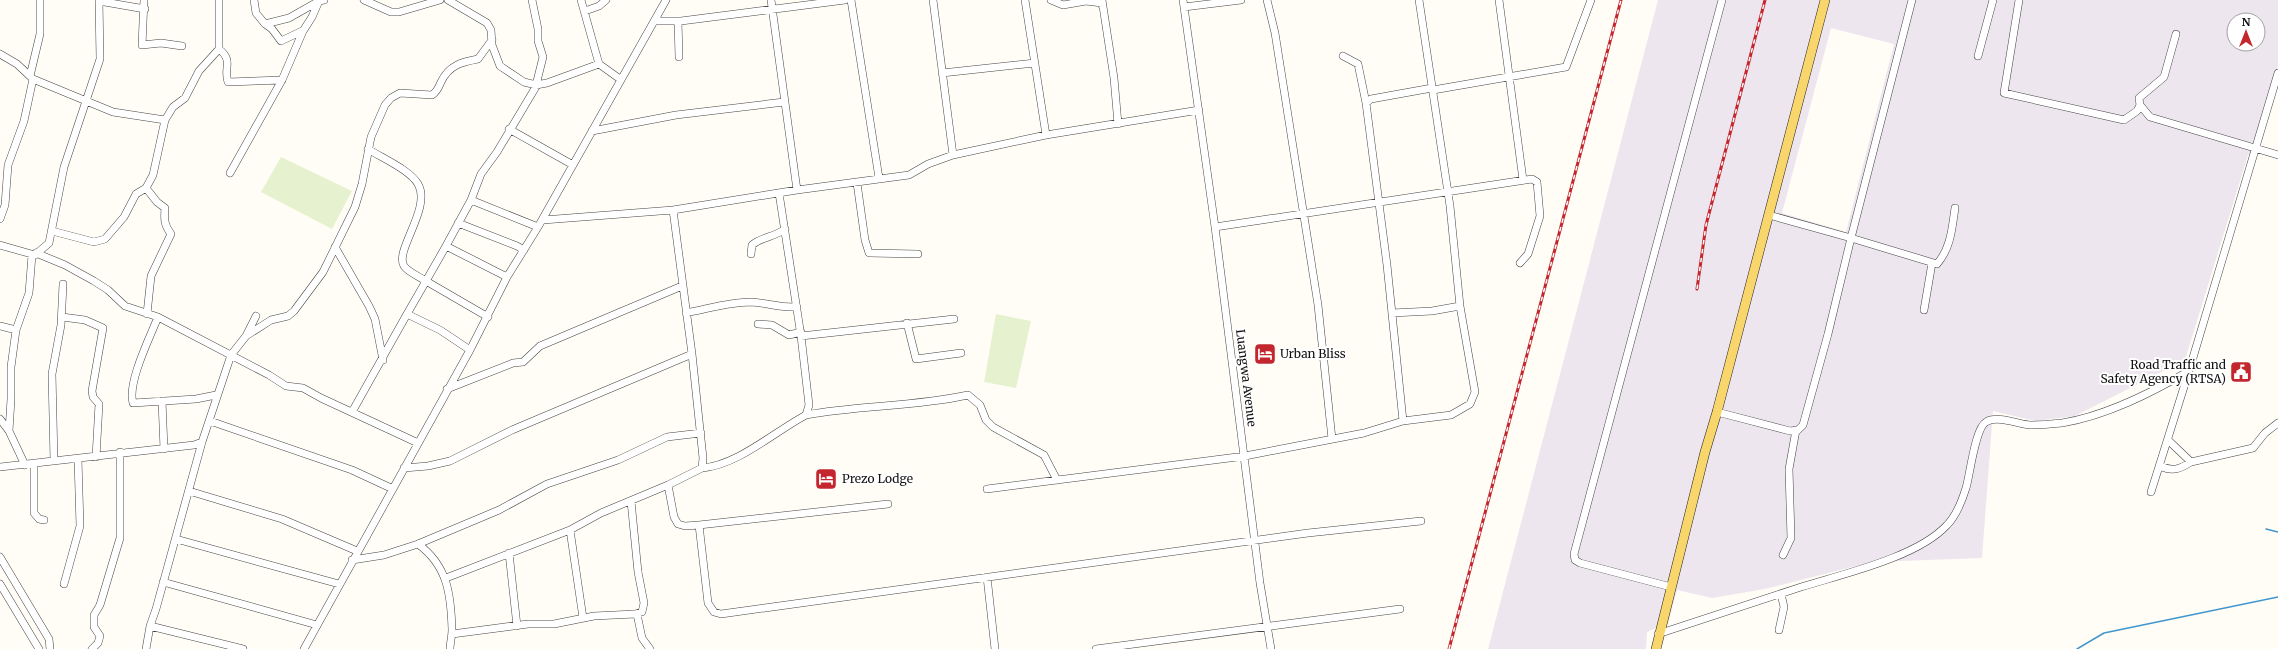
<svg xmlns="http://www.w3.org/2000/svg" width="2278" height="649" font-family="Merriweather,serif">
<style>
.industrial{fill:#eee6ef;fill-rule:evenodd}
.pitch{fill:#e6f2cf}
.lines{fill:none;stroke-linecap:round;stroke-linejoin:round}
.stream{stroke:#3f96cf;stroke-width:1.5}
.minor-casing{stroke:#444;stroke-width:8}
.major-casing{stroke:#222;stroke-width:10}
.minor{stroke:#fff;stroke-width:7}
.major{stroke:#f9d66b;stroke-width:9}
.rail-casing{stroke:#c4262e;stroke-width:3}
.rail{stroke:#fff;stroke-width:1.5;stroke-dasharray:4.5;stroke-linecap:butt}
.labels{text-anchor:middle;stroke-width:4;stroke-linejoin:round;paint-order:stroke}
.poi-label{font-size:12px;fill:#111;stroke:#fff;text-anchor:start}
.street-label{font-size:12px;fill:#111;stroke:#fff}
</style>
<rect width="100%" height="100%" fill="#fffdf5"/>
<!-- industrial -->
<path class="industrial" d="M1658,0H2278V66L2256,149L2248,155L2185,360L2075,416L2035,421L1993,411L1982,558L1872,562L1765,589L1712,598L1677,590L1668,623L1647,632L1646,649H1488ZM2234,20H2258V44H2234ZM1831,28L1894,44L1846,232L1782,213Z"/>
<!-- pitch -->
<path class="pitch" d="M281,157L352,191L332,229L261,192Z
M996,314L1031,321L1016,388L984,382Z"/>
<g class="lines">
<!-- stream -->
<path class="stream" d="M2266,529L2278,532
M2077,649L2104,633L2278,597"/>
<!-- minor casing -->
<g class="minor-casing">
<path id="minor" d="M144,0L142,45L161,43L182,46
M254,0L256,13L265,24L289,18L319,1
M364,0L391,12H399L440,0
M448,0L487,23L491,30L492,45L500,66L524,82L536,85L547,83L599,64
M532,0L538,29V41L543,57L536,85
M581,0L599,64L620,79
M771,0L797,190
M851,0L879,178
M933,0L953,155
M1025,0L1046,135
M1051,0L1063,5L1086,1L1102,3V5
M1102,0L1114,78L1118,124
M1183,0L1215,227L1260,583L1271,649
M1267,0L1275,33L1318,305L1332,439
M1499,0L1523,180
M1912,0L1851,238L1937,264C1951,248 1952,228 1955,208
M2019,0L2004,93L2124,120L2137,111L2140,105
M99,1L145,9
M1184,7L1241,0
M585,11L599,6L606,0
M655,21H681L845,0
M678,21L679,57
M265,24L272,29L281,41L302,31
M2176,34L2164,77L2139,98L2140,105L2150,117L2278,155
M219,49C234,61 223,68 228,82L282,80
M0,54L17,64L33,79L24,121L8,165L5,205L0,219
M1343,56L1358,64L1366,103
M1978,56L1993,0
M942,73L1035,63
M30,76L40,34V0
M33,79L113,112L165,120L153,175L146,188L136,194L124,217L105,239L94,242L52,231
M1433,90L1566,67L1591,0
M165,120L173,107L185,98L199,71L219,49V0
M509,129L573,165
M592,131L676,115L784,102
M368,149C382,158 410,170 418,184C432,208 394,251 404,266C408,272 420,277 426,281L407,314L440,330L470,350
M230,173L282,80L303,31L312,17L319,1L324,0
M857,183L865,240L869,253L918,254
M146,188L157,202L165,208C164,219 164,225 171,234L151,276L147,314
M471,200L538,227
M543,220L673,210L797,190L909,175L928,164L953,155L1046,135L1199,110
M458,223L517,246L524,250
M1215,227L1532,179L1537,182L1540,216L1528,254L1520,263
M0,245L35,255L49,243L64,167L100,59L99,0
M446,246L426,281L488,317
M335,247L369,306L375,319L383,360
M36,253L65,265L94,281L108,290L125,306L158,317L269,375L286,386L303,388L321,398L418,443
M751,254L752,245C761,237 775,237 785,229
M507,277L446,246L471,200L481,174L497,152L537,85
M1924,310L1932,263
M686,313C708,309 728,302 751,302C767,303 781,308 797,307
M1392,313L1432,311L1460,306
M62,317L85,320L103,328L92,391L93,397L99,404L96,457
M158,317C150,337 127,383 133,403L196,399L216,395
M907,323L916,359L961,353
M758,324L772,325L789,335L801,332
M0,326L16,330
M246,336L271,320L288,316L294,311L323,272L355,207L362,184L371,137L385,105L391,98L400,93L432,95C437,92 439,87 441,82C449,65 462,62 478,59L492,40
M801,336L954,319
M447,389L513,363L523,362L540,346L682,286
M162,401L164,449
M352,412L407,314
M1717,412L1790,431L1798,430L1803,425L1828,334L1851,238L1769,215
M806,415C860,405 914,407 968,395L980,405L986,420L993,427L1044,455L1057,480
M0,419L9,431
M210,421L352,470L393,489
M1403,421L1387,265L1366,103L1371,99L1432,88
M2168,440L2191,462L2253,448L2265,433L2278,423
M54,461L52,374L61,325L63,284
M34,464V513L39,519L44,520
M25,465L9,431L11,399V367L16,330L29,293L32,255
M2160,466C2173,472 2180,469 2191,462
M0,467L194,445L202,442L231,355L246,336L256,316
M404,468L428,466L450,461L512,430L692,354L673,210
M702,468C738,465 774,432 806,415L809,405L801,336L779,193
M668,485L674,517L678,524L685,526L699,525
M987,489L1245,456L1364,433L1403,421L1451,415L1470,404L1475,392L1460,306L1450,206L1419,0
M189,491L282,519L357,551
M2151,492L2189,371
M888,504L699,525L708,603L714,612L721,614L1308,533L1421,521
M570,530L583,618
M176,539L339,584
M418,544C448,566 451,595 452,630C452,637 450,643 450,649
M509,553L517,626
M1783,555L1791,538L1789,469L1796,430
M0,557L49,639L50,649
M352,560L384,555L418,544L499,510L547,484L618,460L667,437L701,433
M987,577L995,649
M446,578L570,530L601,513L668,485L702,468L703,458L692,354
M163,582L317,625
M0,584L39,649
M64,584L80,526L78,459
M1671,587L1580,563L1575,560L1574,554L1722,0
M637,614L642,638L650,649
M150,626L243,649
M1779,630L1784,607L1781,594
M452,634L528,624H554L594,616L635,614L642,612L644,603L638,572L631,501
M1658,634C1706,618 1754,602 1801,587C1843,574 1918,557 1947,525C1957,515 1962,501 1966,488C1970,475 1975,428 1986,422C1997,415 2018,424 2030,425C2040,425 2052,424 2062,423C2106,416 2151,393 2189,371L2278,73
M92,649L98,643L100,636L94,627V615L100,605L120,538V452
M146,649L150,626L156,609L202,442
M304,649L470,350L507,277L538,227L666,0
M1096,649L1400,609"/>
</g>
<!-- major casing -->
<g class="major-casing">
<path id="major" d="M1656,649L1705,452L1717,412L1825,0"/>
</g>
<!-- minor -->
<use href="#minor" class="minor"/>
<!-- major -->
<use href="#major" class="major"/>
<!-- rail casing -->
<g class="rail-casing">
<path id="rail" d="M1697,289L1706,225L1765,0
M1449,649L1621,0"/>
</g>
<!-- rail -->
<use href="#rail" class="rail"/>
</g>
<!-- icons -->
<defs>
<g id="hotel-square" transform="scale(1.15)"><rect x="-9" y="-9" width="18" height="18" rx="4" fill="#c4262e" stroke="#fff"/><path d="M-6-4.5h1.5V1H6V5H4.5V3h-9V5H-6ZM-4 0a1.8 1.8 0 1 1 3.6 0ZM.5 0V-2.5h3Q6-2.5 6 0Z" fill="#fff"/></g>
<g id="civic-square" transform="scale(1.15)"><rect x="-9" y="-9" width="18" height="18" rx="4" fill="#c4262e" stroke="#fff"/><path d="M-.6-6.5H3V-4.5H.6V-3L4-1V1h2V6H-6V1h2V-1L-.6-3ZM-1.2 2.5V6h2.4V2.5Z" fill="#fff"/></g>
</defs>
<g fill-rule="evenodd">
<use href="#hotel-square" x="1265" y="354"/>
<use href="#civic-square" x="2241" y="372"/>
<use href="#hotel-square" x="826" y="479"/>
</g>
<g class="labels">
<!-- poi labels -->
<g class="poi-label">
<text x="1280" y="358">Urban Bliss</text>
<text x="2226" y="369" text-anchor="end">Road Traffic and<tspan x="2226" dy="14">Safety Agency (RTSA)</tspan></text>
<text x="842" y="483">Prezo Lodge</text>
</g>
<!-- street labels -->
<g class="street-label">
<text transform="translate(1246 378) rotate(83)" y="4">Luangwa Avenue</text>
</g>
</g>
<!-- north arrow -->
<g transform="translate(2246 32)"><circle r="19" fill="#ffffff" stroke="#a0a0a0"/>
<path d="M0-3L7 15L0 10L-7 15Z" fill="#c4262e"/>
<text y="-6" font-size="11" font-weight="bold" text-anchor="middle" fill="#111111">N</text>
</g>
</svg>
